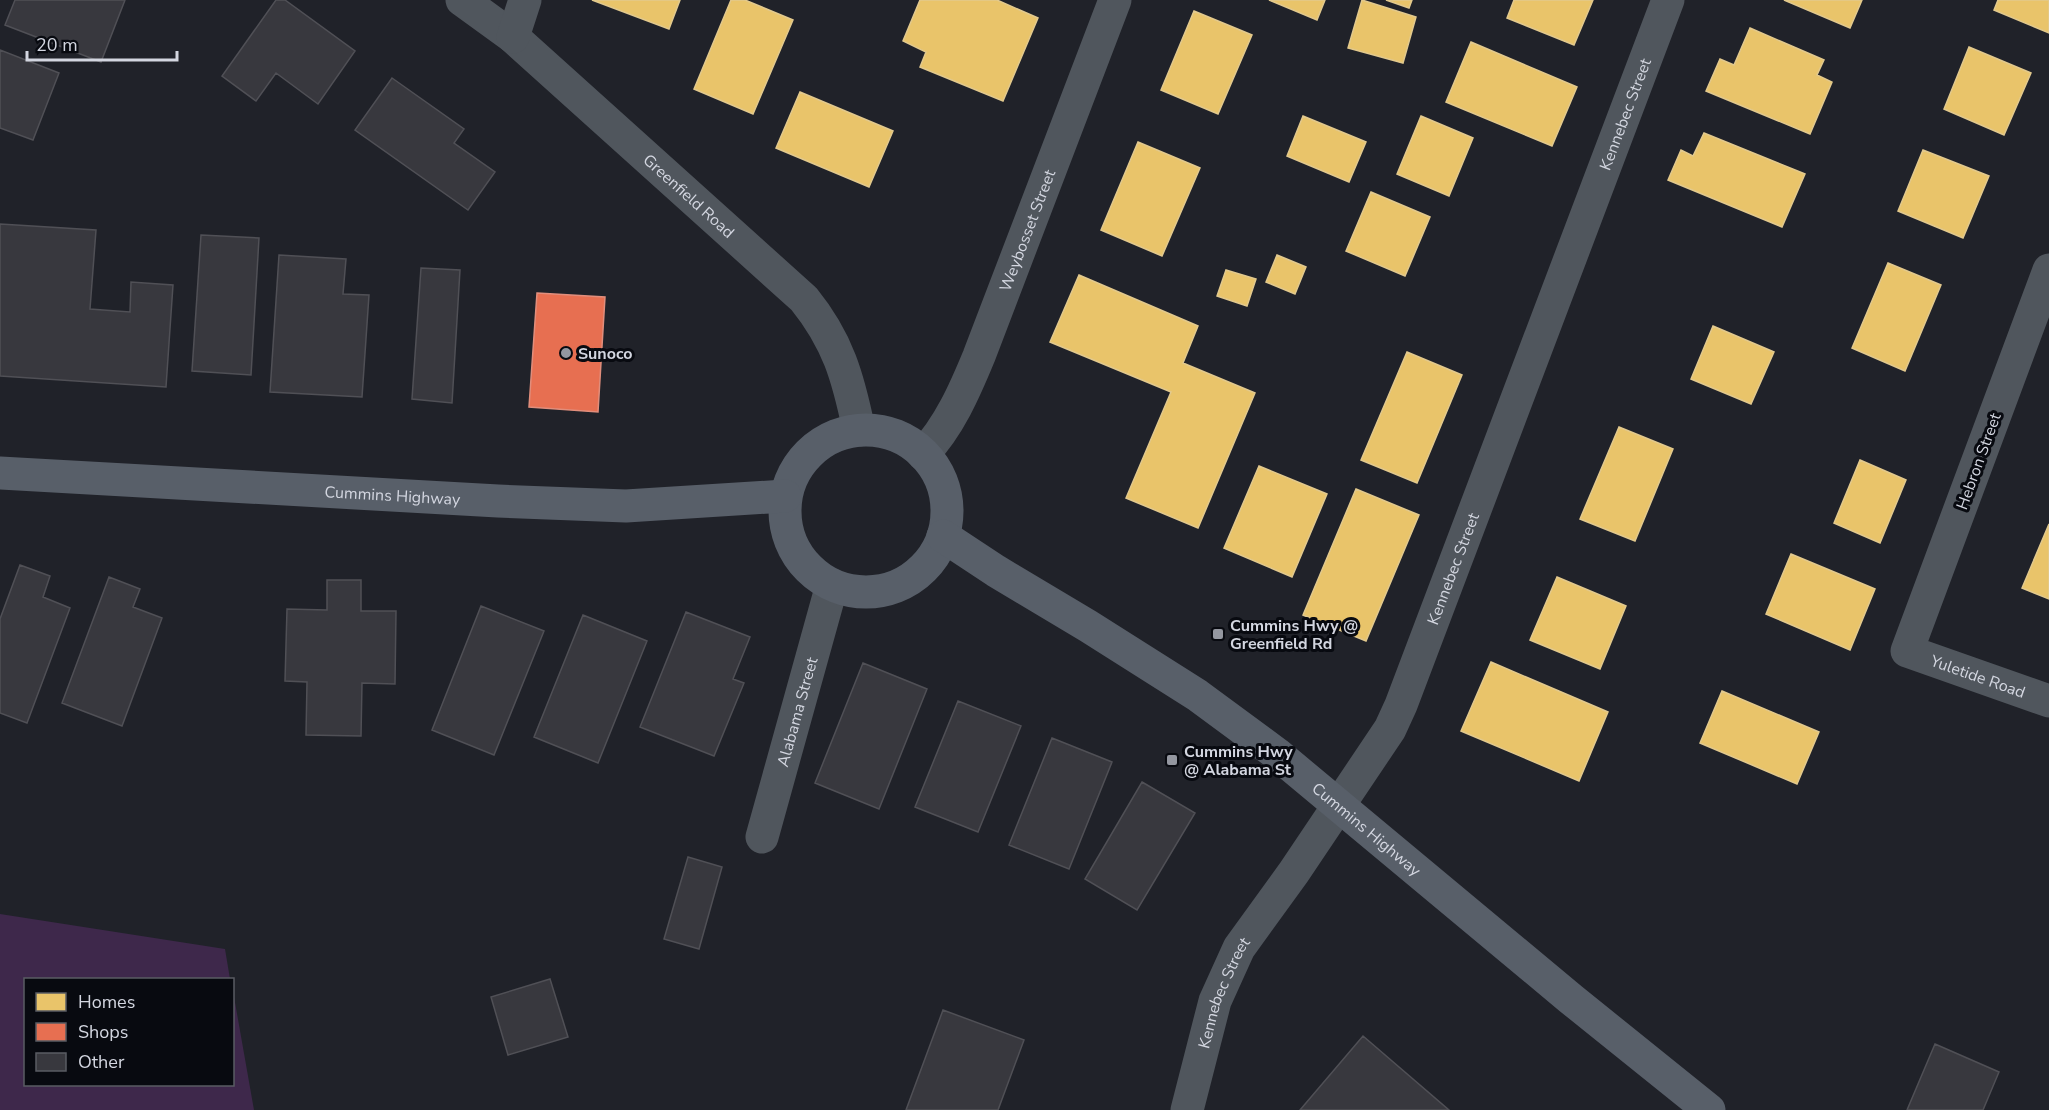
<svg xmlns="http://www.w3.org/2000/svg" width="2049" height="1110" font-family="'Nunito Sans',sans-serif">
<style>
.green{fill:#3e284b}
.homes{fill:#e9c46a;stroke:#e2c98d;stroke-width:1.5}
.shops{fill:#e76f51;stroke:#e18e7c;stroke-width:1.5}
.building{fill:#38383e;stroke:#505056;stroke-width:1.5}
.lines{fill:none;stroke-linecap:round;stroke-linejoin:round}
.street{stroke:#50565d;stroke-width:33}
.primary{stroke:#585f69;stroke-width:33}
.poi-dot{fill:#9497a0;stroke:#080a10;stroke-width:2}
.labels{text-anchor:middle;stroke-width:6;stroke-linejoin:round;paint-order:stroke}
.street-label{font-size:16px;fill:#d3d6e0;stroke:#080a10}
.poi-label{font-size:16px;font-weight:bold;fill:#d3d6e0;stroke:#080a10;text-anchor:start}
</style>
<rect width="100%" height="100%" fill="#202229"/>
<!-- green -->
<path class="green" d="M0,914L225,949L230,979L26,980V1084H232L233,991L254,1110H0Z"/>
<!-- homes -->
<path class="homes" d="M592,0H680L669,29Z
M731,0H745L793,20L753,114L694,89Z
M920,0H997L1038,18L1003,101L920,67L926,52L903,41Z
M1269,0H1325L1317,20Z
M1362,0L1416,17L1403,63L1348,48Z
M1386,0H1412L1409,8Z
M1514,0H1593L1574,45L1507,18Z
M1784,0H1862L1850,28Z
M1998,0H2049V33L1994,10Z
M1194,11L1252,35L1218,114L1161,90Z
M1750,28L1824,60L1817,75L1832,82L1810,134L1706,91L1720,59L1734,65Z
M1471,42L1577,87L1552,146L1446,102Z
M1969,47L2031,73L2004,135L1944,109Z
M800,92L893,131L869,187L776,148Z
M1303,116L1366,142L1349,182L1287,156Z
M1421,116L1473,138L1449,196L1397,174Z
M1704,133L1805,174L1782,227L1668,180L1681,150L1693,156Z
M1138,142L1200,168L1162,256L1101,230Z
M1923,150L1989,176L1963,238L1898,211Z
M1371,192L1430,217L1405,276L1346,251Z
M1277,255L1306,267L1295,294L1266,282Z
M1888,263L1941,285L1905,371L1852,348Z
M1226,270L1256,279L1247,306L1217,296Z
M1079,275L1198,326L1183,363L1255,393L1198,528L1126,498L1171,392L1050,342Z
M1713,326L1774,352L1751,404L1691,379Z
M1407,352L1462,375L1417,483L1361,460Z
M1619,427L1673,449L1635,541L1580,519Z
M1860,460L1906,480L1880,543L1834,523Z
M1259,466L1327,494L1292,577L1224,548Z
M1356,489L1419,515L1366,641L1303,615Z
M2049,524V599L2022,588Z
M1791,554L1875,589L1850,650L1766,614Z
M1557,577L1626,606L1600,669L1530,640Z
M1491,662L1608,712L1579,781L1461,731Z
M1722,691L1819,732L1797,784L1700,743Z"/>
<!-- shops -->
<path class="shops" d="M537,293L605,297L598,412L529,407Z"/>
<!-- building -->
<path class="building" d="M15,0H125L101,62L5,25Z
M276,0H285L355,51L318,104L276,73L256,101L222,76Z
M0,50L59,73L33,140L0,128Z
M392,78L464,129L454,143L495,172L468,210L355,130Z
M0,224L96,230L90,309L130,312L131,282L173,285L166,387L0,376Z
M201,235L259,238L251,375L192,371Z
M279,255L346,259L343,294L369,295L362,397L270,392Z
M421,268L460,270L452,403L412,399Z
M20,565L50,576L43,597L70,608L27,723L0,713V619Z
M109,577L140,589L133,607L162,618L122,726L62,703Z
M327,580H361V611H396L395,684L362,683L361,736L306,735L307,682L285,681L287,609L327,610Z
M481,606L544,631L494,755L432,730Z
M686,612L750,637L733,679L744,683L714,756L640,727Z
M583,615L647,641L598,763L534,737Z
M863,663L927,689L879,809L815,783Z
M958,701L1021,726L978,832L915,807Z
M1052,738L1112,762L1069,869L1009,845Z
M1142,782L1195,813L1137,910L1085,879Z
M688,857L722,867L699,949L664,939Z
M550,979L568,1037L508,1055L491,997Z
M943,1010L1024,1040L998,1110H906Z
M1363,1036L1449,1110H1300Z
M1935,1044L1999,1072L1983,1110H1907Z"/>
<g class="lines">
<!-- street -->
<g class="street">
<path id="s1" d="M462,0L513,37L804,299C838,341 848,377 859,430"/>
<path d="M513,37L525,0"/>
<path id="s2" d="M2049,270L1907,651L2049,701"/>
<path id="s3" d="M923,454C949,427 965,390 979,356L1115,0"/>
<path id="s4" d="M762,837L832,585"/>
<path id="s5" d="M1187,1110L1215,1001L1239,948L1294,872L1390,729L1401,705L1668,0"/>
</g>
<!-- primary -->
<g class="primary">
<circle cx="866" cy="511" r="81"/>
<path id="s6" d="M0,473L498,501L626,506L785,496"/>
<path id="s7" d="M943,536L996,571L1088,626L1197,695L1277,754L1571,999L1709,1110"/>
</g>
</g>
<!-- markers -->
<g class="poi-dot">
<circle cx="566" cy="353" r="6"/>
<rect x="1212" y="628" width="12" height="12" rx="3"/>
<rect x="1166" y="754" width="12" height="12" rx="3"/>
</g>
<g class="labels">
<!-- street labels -->
<g class="street-label">
<text dy="6" stroke="none"><textPath href="#s5" startOffset="1095">Kennebec Street</textPath></text>
<text dy="6" stroke="none"><textPath href="#s1" startOffset="300">Greenfield Road</textPath></text>
<text dy="6" stroke="none"><textPath href="#s3" startOffset="248">Weybosset Street</textPath></text>
<text transform="translate(1978 461) rotate(-70)" y="6">Hebron Street</text>
<text dy="6" stroke="none"><textPath href="#s6" startOffset="393">Cummins Highway</textPath></text>
<text dy="6" stroke="none"><textPath href="#s5" startOffset="609">Kennebec Street</textPath></text>
<text dy="6" stroke="none"><textPath href="#s2" startOffset="482">Yuletide Road</textPath></text>
<text dy="6" stroke="none"><textPath href="#s4" startOffset="130">Alabama Street</textPath></text>
<text dy="6" stroke="none"><textPath href="#s7" startOffset="516">Cummins Highway</textPath></text>
<text dy="6" stroke="none"><textPath href="#s5" startOffset="123">Kennebec Street</textPath></text>
</g>
<!-- poi labels -->
<g class="poi-label">
<text x="578" y="359">Sunoco</text>
<text x="1230" y="631">Cummins Hwy @<tspan x="1230" dy="18">Greenfield Rd</tspan></text>
<text x="1184" y="757">Cummins Hwy<tspan x="1184" dy="18">@ Alabama St</tspan></text>
</g>
</g>
<!-- legend -->
<rect x="24" y="978" width="210" height="108" fill="#080a10" stroke="#595c63" stroke-width="1.5"/>
<rect x="36" y="993" width="30" height="18" fill="#e9c46a" stroke="#595c63" stroke-width="1.5"/>
<text x="78" y="1008" font-size="18" fill="#d3d6e0">Homes</text>
<rect x="36" y="1023" width="30" height="18" fill="#e76f51" stroke="#595c63" stroke-width="1.5"/>
<text x="78" y="1038" font-size="18" fill="#d3d6e0">Shops</text>
<rect x="36" y="1053" width="30" height="18" fill="#38383e" stroke="#595c63" stroke-width="1.5"/>
<text x="78" y="1068" font-size="18" fill="#d3d6e0">Other</text>
<!-- scale -->
<path d="M27 51v9h150v-9" fill="none" stroke="#d3d6e0" stroke-width="3"/>
<text x="36" y="51" font-size="18" fill="#d3d6e0" stroke="#080a10" stroke-width="4.5" paint-order="stroke">20 m</text>
</svg>
